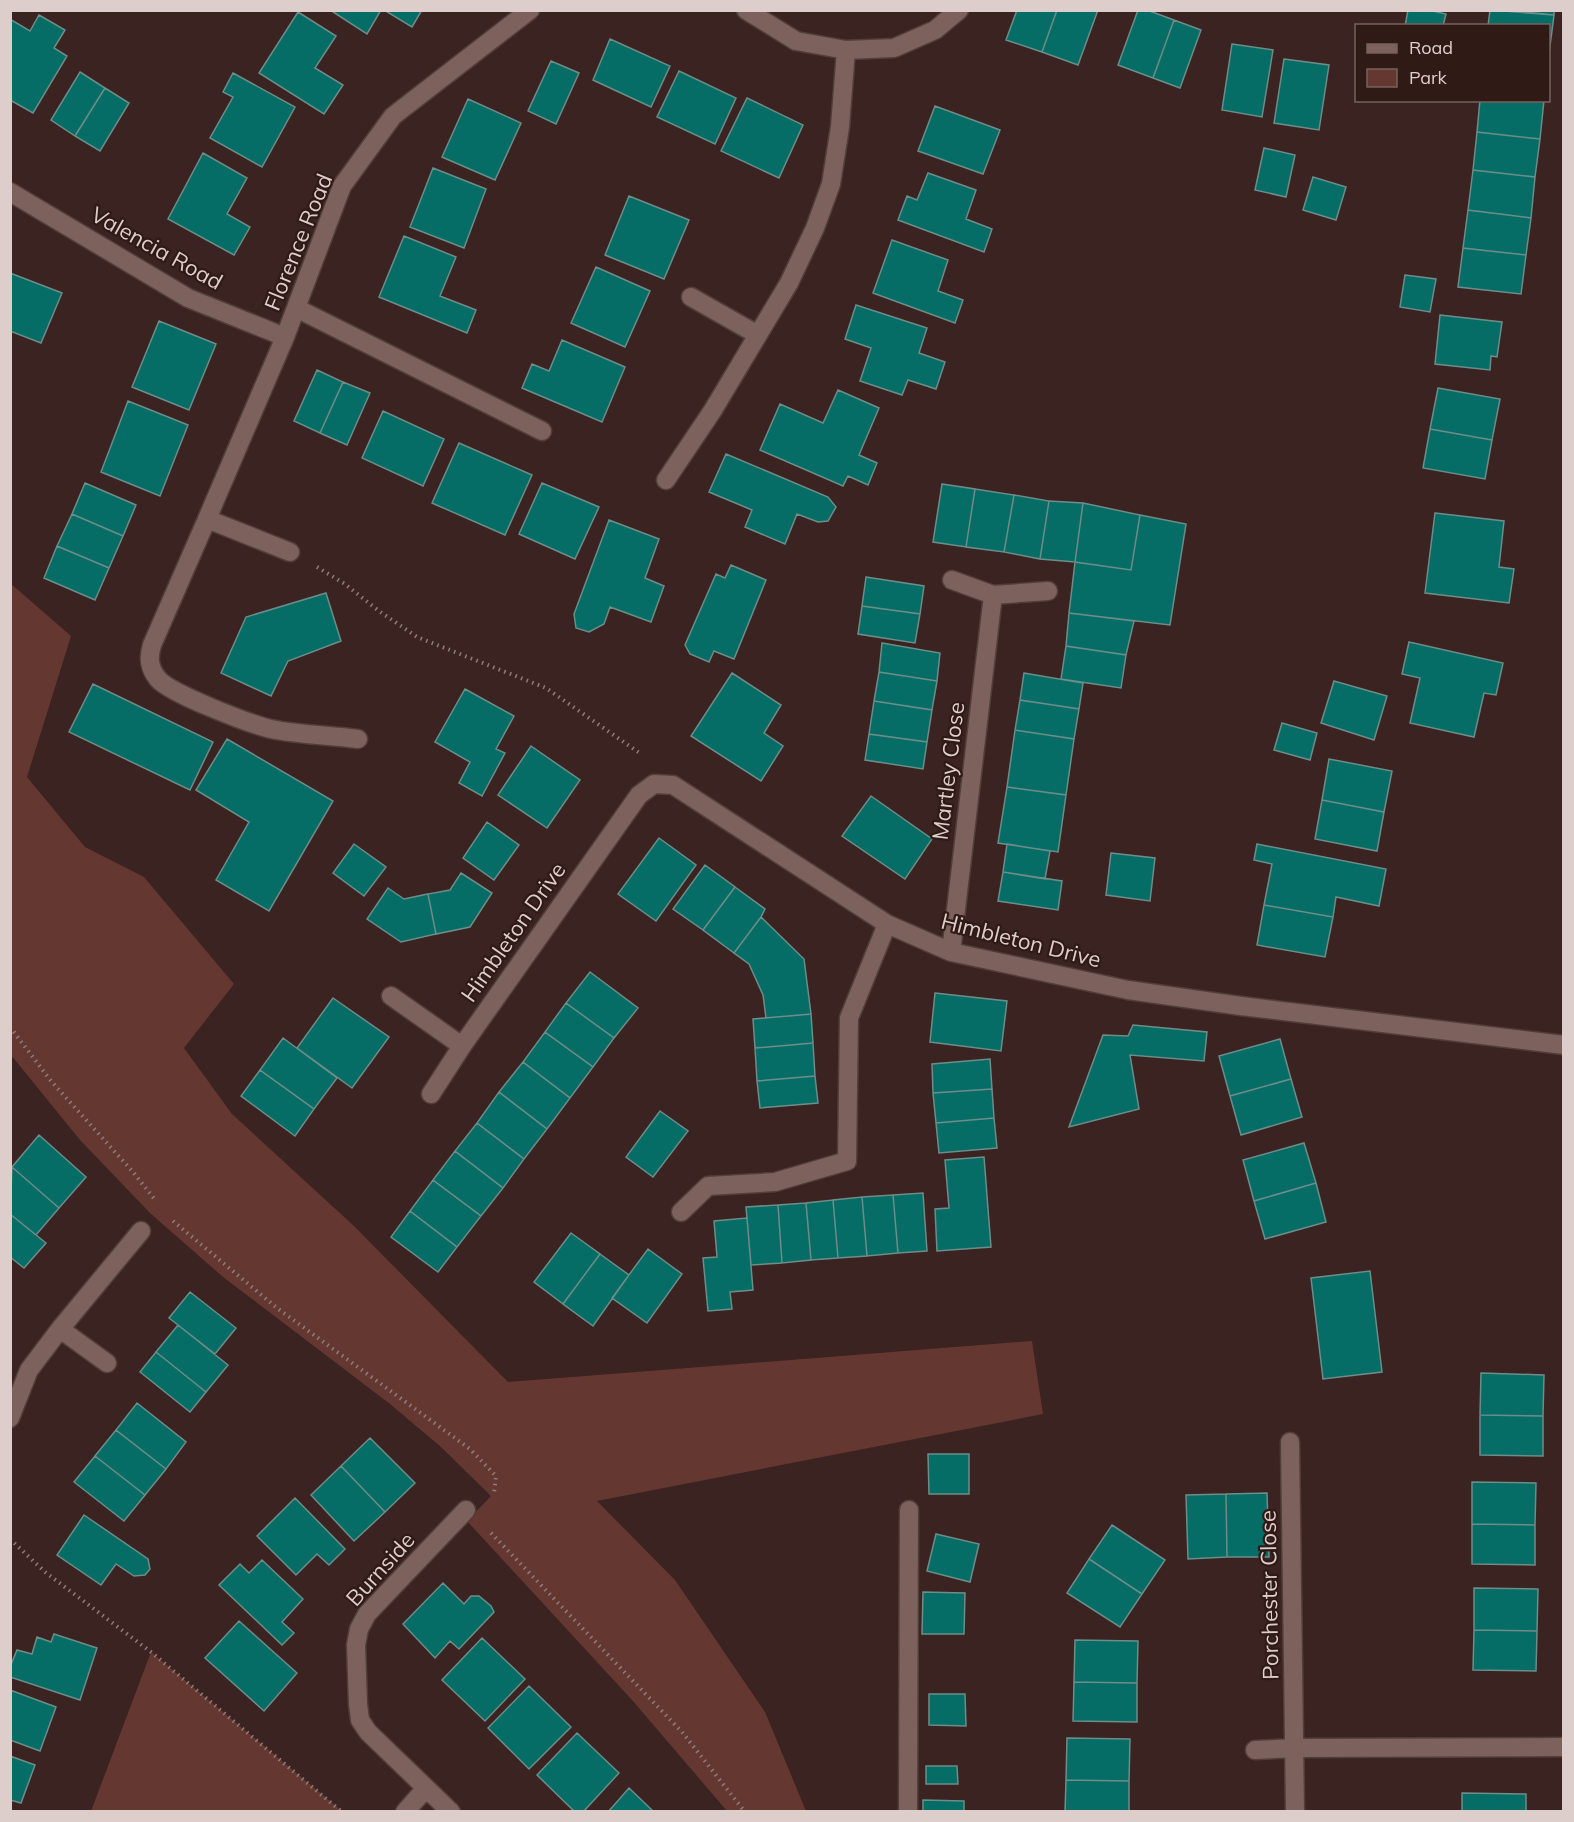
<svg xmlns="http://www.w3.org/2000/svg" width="1574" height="1822" font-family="Mulish,sans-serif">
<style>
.green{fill:#643730}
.building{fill:#066c66;stroke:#6d8d89;stroke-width:1.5}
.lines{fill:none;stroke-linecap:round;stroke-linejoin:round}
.minor-casing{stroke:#513e3b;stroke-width:21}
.path{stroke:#907d7a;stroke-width:4;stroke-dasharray:1.5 4.5;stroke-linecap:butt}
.minor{stroke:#7c615c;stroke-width:18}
.labels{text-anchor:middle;stroke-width:4.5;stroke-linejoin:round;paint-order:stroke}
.street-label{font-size:22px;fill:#dececb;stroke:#301a16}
</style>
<rect width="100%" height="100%" fill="#3a2320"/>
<!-- green -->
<path class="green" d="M10,583L71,636L27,777L85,847L144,877L234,984L184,1048L232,1114L354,1226L508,1382L1032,1341L1043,1414L597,1501L675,1580L765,1712L806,1811H727L632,1700L467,1521L491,1496L441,1447L390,1404L223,1277L150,1213L80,1140L11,1055Z
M151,1652L342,1811H91Z"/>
<!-- building -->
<path class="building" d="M330,10H381L367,34Z
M384,10H422L412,27Z
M1017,10H1057L1042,52L1006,40Z
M1057,10H1098L1078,65L1042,52Z
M1138,10H1147L1174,20L1153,78L1118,65Z
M1408,10H1428L1446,14L1443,26H1405Z
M1490,10L1554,15L1549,54L1548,26H1488Z
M1509,10H1554V15Z
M298,12L336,36L315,68L343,85L324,114L259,73Z
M39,15L65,30L54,48L67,56L33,113L10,100V19L30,31Z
M1174,20L1201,30L1180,88L1153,78Z
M610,39L670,66L651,107L593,80Z
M1232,44L1273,50L1262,117L1222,110Z
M1284,59L1329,65L1319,130L1274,123Z
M551,61L579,73L556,124L528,111Z
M679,71L736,98L715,144L657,117Z
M80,72L105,88L75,136L51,120Z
M233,73L295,107L262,167L210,138L233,97L223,92Z
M105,88L129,103L100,151L75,136Z
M747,98L803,125L779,178L721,151Z
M468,99L521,123L495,180L442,157Z
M1480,100H1544L1540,139L1477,132Z
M935,106L1000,130L983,174L918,151Z
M1477,132L1540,139L1535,177L1473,170Z
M1264,148L1295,155L1286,197L1255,190Z
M203,153L247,178L227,214L250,227L234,255L168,219Z
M433,168L486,189L464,248L410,227Z
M1473,170L1535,177L1531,218L1468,210Z
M928,173L976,190L966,219L992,229L984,252L898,220L907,196L917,200Z
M1313,177L1346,187L1336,220L1303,210Z
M629,196L689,220L664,279L605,255Z
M1468,210L1531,218L1526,255L1463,248Z
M404,236L456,257L440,296L476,310L467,333L379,297Z
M892,240L948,260L938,291L963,300L955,323L873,293Z
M1463,248L1526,255L1521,294L1458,287Z
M596,267L650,291L625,347L571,323Z
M10,273L62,293L41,343L10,331Z
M1405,275L1436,279L1430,312L1400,307Z
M856,305L927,328L919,353L945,362L936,389L908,380L902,395L860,381L871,348L845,339Z
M1440,315L1502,322L1497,357L1491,356L1490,370L1435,364Z
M159,321L216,344L189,410L132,387Z
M562,340L625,367L602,422L522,388L532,364L549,371Z
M317,370L343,382L320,433L294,421Z
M343,382L370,393L347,445L320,433Z
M1438,388L1500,399L1492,440L1430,429Z
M838,390L879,408L859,455L877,463L868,485L848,476L843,486L760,450L780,404L823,423Z
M128,401L188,425L160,496L101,472Z
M383,411L444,439L423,486L362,458Z
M1430,429L1492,440L1485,479L1423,468Z
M459,443L532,475L505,535L432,503Z
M726,454L828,497L836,507L828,521L818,522L797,514L785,544L745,527L752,510L709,492Z
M85,483L136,505L123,536L72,514Z
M542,483L599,507L575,559L519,534Z
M942,484L975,489L966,547L933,542Z
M975,489L1014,495L1004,552L966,547Z
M1014,495L1049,501L1040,559L1004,552Z
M1049,501L1083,503L1075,562L1040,559Z
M1083,503L1140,515L1131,570L1075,562Z
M1435,513L1504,521L1499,567L1514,569L1509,603L1425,593Z
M72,514L123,536L109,568L57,546Z
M1140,515L1186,524L1170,625L1069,613L1075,562L1131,570Z
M609,520L659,539L645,578L664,586L651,622L610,607L604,624L589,632L576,628L574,614Z
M57,546L109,568L95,600L44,578Z
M731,565L766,580L734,659L714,651L709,662L690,654L685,645L716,574L725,578Z
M866,577L924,586L920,614L862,606Z
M326,593L341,641L288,661L271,696L221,673L246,617Z
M862,606L920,614L915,643L858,634Z
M1069,613L1134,621L1126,655L1066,646Z
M1409,642L1503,663L1496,695L1484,693L1474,737L1410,723L1420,678L1402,674Z
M882,643L940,653L937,681L879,672Z
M1066,646L1126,655L1121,688L1061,679Z
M879,672L937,681L932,710L874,701Z
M732,673L781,705L764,733L783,746L761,781L691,736Z
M1024,673L1083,683L1079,709L1020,700Z
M1334,681L1387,696L1374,740L1321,723Z
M93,684L213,742L190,790L69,732Z
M465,689L514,716L496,749L505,753L482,796L459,783L470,762L435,742Z
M1020,700L1079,709L1074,739L1015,730Z
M874,701L932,710L927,742L869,734Z
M1282,723L1317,733L1310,760L1274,750Z
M1015,730L1074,739L1066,795L1007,787Z
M869,734L927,742L923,769L865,760Z
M227,739L333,801L269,911L216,880L249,822L196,790Z
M531,746L580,780L547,828L498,795Z
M1329,759L1392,771L1384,812L1322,800Z
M1007,787L1066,795L1058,852L998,843Z
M871,796L932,839L905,879L842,836Z
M1322,800L1384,812L1377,851L1315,839Z
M487,822L519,845L494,880L463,858Z
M659,838L696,865L656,921L618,894Z
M354,844L386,867L364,896L333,873Z
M1007,844L1050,851L1045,879L1003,872Z
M1257,844L1386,869L1379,906L1336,897L1333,917L1264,905L1272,864L1254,860Z
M1111,853L1155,858L1150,901L1106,895Z
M705,865L735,887L703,930L673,909Z
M1003,872L1062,881L1058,910L998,901Z
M461,873L492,893L470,927L436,934L428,894L450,890Z
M735,887L765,909L761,917L734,953L703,930Z
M388,888L404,899L428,894L436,934L401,942L367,919Z
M1264,905L1333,917L1325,957L1257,945Z
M761,917L804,959L811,1014L766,1018L763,995L749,964L734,953Z
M590,972L638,1008L614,1038L566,1003Z
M935,993L1007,1001L1001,1051L930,1042Z
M333,998L389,1037L352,1088L297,1048Z
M566,1003L614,1038L593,1067L545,1032Z
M811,1014L813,1043L755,1048L753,1019Z
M1133,1025L1207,1032L1204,1061L1130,1055L1139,1109L1069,1127L1103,1035L1128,1036Z
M545,1032L593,1067L570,1098L523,1062Z
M283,1038L337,1078L314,1109L260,1070Z
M1280,1039L1291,1079L1230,1096L1219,1056Z
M813,1043L815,1076L757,1081L755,1048Z
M990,1059L992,1089L933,1093L932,1064Z
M523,1062L570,1098L547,1129L499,1092Z
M260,1070L314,1109L295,1136L241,1096Z
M815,1076L818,1103L760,1108L757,1081Z
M1291,1079L1302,1117L1241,1135L1230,1096Z
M992,1089L994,1118L936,1123L933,1093Z
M499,1092L547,1129L524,1159L477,1123Z
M660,1111L688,1131L653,1177L626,1157Z
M994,1118L997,1148L939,1153L936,1123Z
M477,1123L524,1159L503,1188L455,1151Z
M39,1135L86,1177L59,1208L12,1167Z
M1304,1143L1316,1183L1254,1201L1243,1160Z
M455,1151L503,1188L481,1216L433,1180Z
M984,1157L991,1247L937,1251L935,1209L949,1208L945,1160Z
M12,1167L59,1208L36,1235L10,1214Z
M433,1180L481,1216L457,1247L410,1211Z
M1316,1183L1326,1222L1265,1239L1254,1201Z
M923,1193L927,1251L898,1253L893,1195Z
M893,1195L898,1253L867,1256L862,1197Z
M862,1197L867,1256L838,1258L833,1200Z
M833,1200L838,1258L811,1260L806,1203Z
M806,1203L811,1260L782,1263L778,1205Z
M778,1205L782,1263L751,1265L746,1207Z
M410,1211L457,1247L438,1272L391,1237Z
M10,1214L46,1243L24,1268L10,1257Z
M747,1218L753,1290L730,1292L732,1309L708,1311L703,1258L717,1257L714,1221Z
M571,1233L600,1254L563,1304L534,1282Z
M648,1249L682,1274L647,1323L612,1298Z
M600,1254L629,1275L593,1326L563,1304Z
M1370,1271L1382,1372L1323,1379L1311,1278Z
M190,1292L236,1328L215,1354L169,1318Z
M178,1325L228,1365L206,1392L156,1352Z
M156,1352L206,1392L190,1412L140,1372Z
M1481,1373L1544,1375L1543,1416L1480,1415Z
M137,1403L186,1442L166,1469L116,1430Z
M1480,1415L1543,1416V1456L1480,1455Z
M116,1430L166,1469L145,1495L95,1456Z
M370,1438L415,1483L385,1512L341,1466Z
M928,1454H969V1494H929Z
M95,1456L145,1495L124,1521L74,1482Z
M341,1466L385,1512L354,1541L311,1495Z
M1472,1482L1536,1483L1535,1525L1472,1524Z
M1267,1493L1269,1557H1227L1226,1494Z
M1226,1494L1227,1557L1188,1559L1186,1495Z
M295,1498L345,1549L329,1565L317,1554L296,1575L257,1536Z
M84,1515L148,1559L150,1569L145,1575L134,1576L116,1564L101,1585L57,1555Z
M1472,1524L1535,1525V1565L1472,1564Z
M1112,1525L1165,1560L1142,1594L1089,1559Z
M936,1534L979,1544L970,1582L927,1571Z
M1089,1559L1142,1594L1120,1627L1067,1593Z
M262,1560L303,1599L282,1622L294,1633L282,1645L219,1585L240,1564L249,1573Z
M443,1583L464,1604L471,1596H479L491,1606L494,1612L459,1649L450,1641L435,1658L403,1624Z
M1474,1588L1538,1589L1537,1631L1474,1630Z
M923,1592L965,1593L964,1634H922Z
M239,1621L297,1673L264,1711L205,1658Z
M1474,1630L1537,1631L1536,1671L1473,1670Z
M54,1634L97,1648L80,1700L10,1677V1667L17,1650L32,1654L37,1637L51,1642Z
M482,1638L525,1679L485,1721L442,1680Z
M1075,1640L1138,1641L1137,1683L1074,1682Z
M1074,1682L1137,1683V1722L1073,1721Z
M529,1686L571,1727L529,1769L488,1728Z
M10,1690L56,1707L40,1751L10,1740Z
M929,1694H965L966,1726L929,1725Z
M577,1733L619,1773L583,1812H575L537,1775Z
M1067,1738L1130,1739L1129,1781L1066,1780Z
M10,1756L35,1765L21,1803L10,1800Z
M926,1766H957L958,1784H926Z
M1066,1780L1129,1781V1812H1065Z
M629,1788L654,1812H608Z
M1462,1793L1526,1794V1812H1462Z
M923,1800L964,1801V1812H923Z"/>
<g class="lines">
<!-- minor casing -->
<g class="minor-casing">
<path id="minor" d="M746,10L796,41L846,50
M10,192L188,298L285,337
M691,297L758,335
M296,308L542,431
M666,480L713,410L789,283L815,228L831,184L840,127L846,50L894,48L935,30L959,10
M207,519L152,645C148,658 149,668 158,679C171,694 250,724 271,729C299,735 329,735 358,739
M290,552L207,519L285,337L342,186L393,116L530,10
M952,580L993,595L1048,591
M951,952L993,595
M391,996L462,1046
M431,1094L462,1046L639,795L654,784L673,785L887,924L951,952L1128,990L1241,1006L1564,1045
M681,1212L708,1186L775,1182L847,1161L849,1018L887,924
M60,1329L107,1363
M10,1418L29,1370L60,1329L141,1231
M1290,1442L1295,1812
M1255,1750L1295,1748L1564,1747
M405,1812L426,1788
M451,1812L368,1732L360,1720L358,1704L356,1645L359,1629L367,1614L466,1510
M908,1812L909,1510"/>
</g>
<!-- path -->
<path class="path" d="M317,567L345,584L379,611L417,637L546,688L641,754
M10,1027L51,1081L133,1172L156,1201
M173,1221L277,1308L470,1449L496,1476L494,1493
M491,1533L682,1732L745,1812
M10,1539L45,1572L151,1652L342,1812"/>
<!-- minor -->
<use href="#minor" class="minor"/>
</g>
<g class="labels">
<!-- street labels -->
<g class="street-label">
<text transform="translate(298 242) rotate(-68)" y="8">Florence Road</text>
<text transform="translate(157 248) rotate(29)" y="8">Valencia Road</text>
<text transform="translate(948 771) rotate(-83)" y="8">Martley Close</text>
<text transform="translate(513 932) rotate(-55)" y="8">Himbleton Drive</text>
<text transform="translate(1021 940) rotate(14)" y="8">Himbleton Drive</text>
<text transform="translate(380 1569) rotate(-48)" y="8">Burnside</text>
<text transform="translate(1269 1595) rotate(-91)" y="8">Porchester Close</text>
</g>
</g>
<!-- border -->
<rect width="1574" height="1822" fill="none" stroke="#dececb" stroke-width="24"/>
<!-- legend -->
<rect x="1355" y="24" width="195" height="78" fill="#301a16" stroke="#76625e" stroke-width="1.5"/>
<rect x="1367" y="44" width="30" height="9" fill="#7c615c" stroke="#76625e" stroke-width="1.5"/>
<text x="1409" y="54" font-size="18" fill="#dececb">Road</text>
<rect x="1367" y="69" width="30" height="18" fill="#643730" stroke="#76625e" stroke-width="1.5"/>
<text x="1409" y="84" font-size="18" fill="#dececb">Park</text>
</svg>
